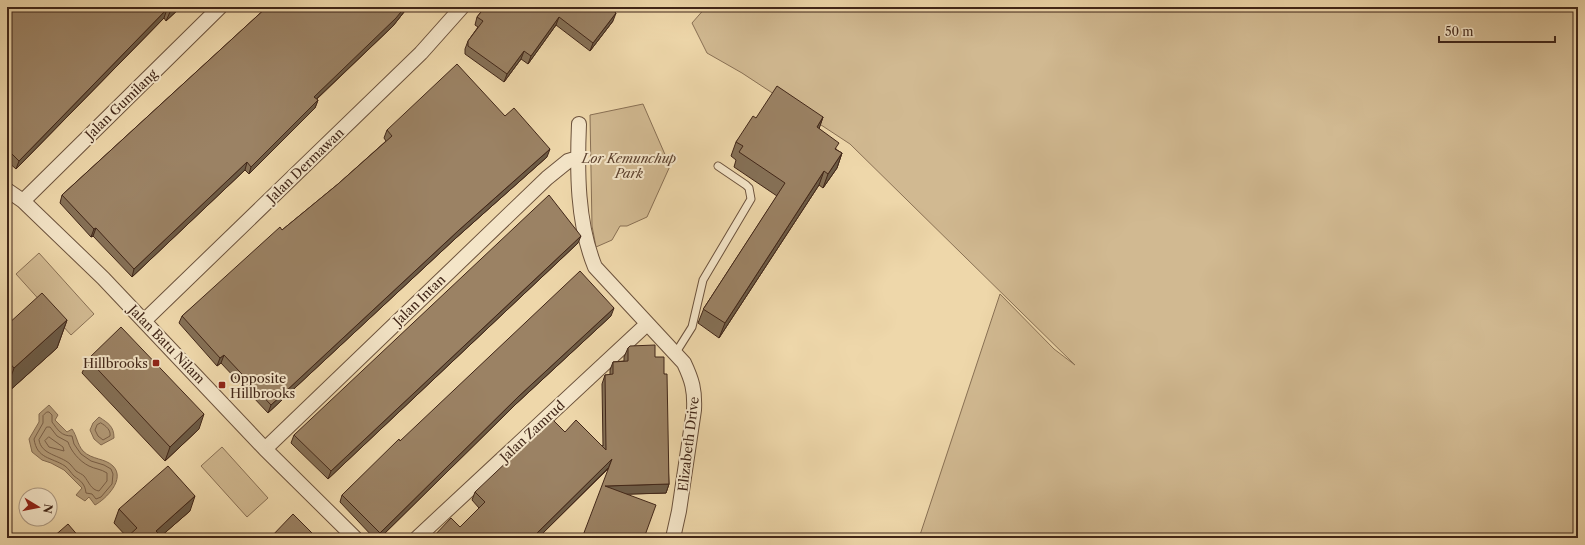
<svg xmlns="http://www.w3.org/2000/svg" width="1585" height="545" font-family="'Libre Caslon Text',serif">
<style>
.green{fill:#d1b991;stroke:#897054}
.water{fill:#b39b78;stroke:#856c52}
.lines{fill:none;stroke-linecap:round;stroke-linejoin:round}
.shore{stroke:#7a6048;stroke-width:1}
.service-casing{stroke:#6c523c;stroke-width:9}
.minor-casing{stroke:#6c523c;stroke-width:16}
.service{stroke:#f4e5c8;stroke-width:7}
.minor{stroke:#f4e5c8;stroke-width:14}
.wall{fill:#857056;stroke:#412618}
.shaded-wall{fill:#6c5b46;stroke:#412618}
.building{fill:#9b8264;stroke:#412618}
.poi-dot{fill:#8f2418;stroke:#f4e5c8;stroke-width:1.5}
.labels{text-anchor:middle;stroke-width:4;stroke-linejoin:round;paint-order:stroke}
.street-label{font-size:13px;fill:#412618;stroke:#f4e5c8}
.park-label{font-size:13px;font-style:italic;fill:#5e4330;stroke:#f4e5c8}
.poi-label{font-size:13px;fill:#412618;stroke:#f4e5c8;text-anchor:end}
</style>
<rect width="100%" height="100%" fill="#eed7aa"/>
<filter id="stains"><feTurbulence type="fractalNoise" baseFrequency=".005" numOctaves="4"/><feColorMatrix values="0 0 0 0 .2 0 0 0 0 .09 0 0 0 0 .02 0 0 0 .5 -.17"/></filter>
<radialGradient id="worn" r=".72"><stop offset=".6" stop-color="#630" stop-opacity="0"/><stop offset="1" stop-color="#630" stop-opacity=".3"/></radialGradient>
<!-- green -->
<path class="green" d="M706,7H1578V538H1182L1181,537V538H919L1000,294L1054,349L1075,365L850,144L742,73L707,53L692,23Z
M643,104L670,166L647,217L627,226H620L612,240L596,247L592,226L590,115Z
M39,253L94,314L71,335L16,274Z
M222,447L268,498L247,517L201,466Z"/>
<!-- water -->
<path class="water" d="M49,405L58,415L55,420L67,432L72,429C77,436 77,444 83,451C92,460 105,458 113,466C126,479 106,499 95,505L89,497L85,501L76,495L82,488L64,470L51,463L42,460L32,452L29,439L39,422V414Z
M99,417C108,423 114,426 114,438L101,445L94,439L90,430L93,423Z"/>
<g class="lines">
<!-- shore -->
<path class="shore" d="M47,412H49L52,415V422C58,430 61,436 72,436L74,444L81,454L91,461L104,465L111,469L113,474L112,484L101,497L96,499L92,494L86,493C85,484 81,481 74,476C71,473 69,469 65,466C51,457 37,459 34,439L43,423V416Z
M101,423C106,426 111,430 110,436L103,440L98,436L95,430L97,425Z
M47,427H50L57,436L68,442C71,451 79,461 89,466C95,469 101,469 107,473V481L99,491C91,490 89,482 84,476C82,474 79,473 76,471C74,469 72,466 70,464C60,455 41,455 39,440Z
M49,437L63,447L64,451L49,447L45,441Z"/>
<!-- service casing -->
<g class="service-casing">
<path id="service" d="M675,354L692,327L703,280L751,199L749,188L746,185L718,166"/>
</g>
<!-- minor casing -->
<g class="minor-casing">
<path id="minor" d="M579,124C577,171 577,223 595,267L684,363C692,380 695,390 694,410L679,511L673,538
M7,190L23,201L103,278L265,449L355,538
M23,201L220,7
M144,321L421,53L462,7
M265,449L547,178L568,161L578,158
M417,538L647,324"/>
</g>
<!-- service -->
<use href="#service" class="service"/>
<!-- minor -->
<use href="#minor" class="minor"/>
</g>
<!-- wall -->
<path class="wall" d="M8,7H181L166,21L164,18L16,169L7,161V8Z
M267,7H408L393,26L317,99L318,100L315,108L249,174L245,170L132,277L93,236L91,237L60,203L62,195Z
M485,7L613,21L590,51L556,25L528,64L521,59L504,82L465,54V49L468,41L478,27L475,25L477,17Z
M505,116L547,157L456,238L268,413L221,363L217,366L179,323L182,316L282,230L338,184L386,141L384,138L387,130Z
M823,117L819,128L837,150L842,153L837,168L823,188L819,185L719,338L698,323L704,308L777,196L734,167L736,160L731,156L736,142L756,118Z
M578,243L328,479L291,443L294,435Z
M611,316L516,404L380,538H374L340,502L342,495L400,441Z
M67,320L57,348L7,393V325Z
M628,348L655,357L664,374L669,484L666,493L627,494L609,468L538,538H432L460,527L479,508L472,500L475,492L565,432L603,446L602,384L605,375H610V370L613,362L624,361V357Z
M88,359L199,429L165,461L82,373Z
M119,509L190,511L161,536L127,537L114,523Z"/>
<!-- shaded-wall -->
<path class="shaded-wall" d="M175,7H181L166,21L170,12Z
M405,7H408L393,26L311,104L314,97Z
M167,9L164,18L16,169L19,161Z
M616,13L613,21L590,51L593,43Z
M559,17L556,25L528,64L531,56Z
M524,51L521,59L504,82L507,74Z
M318,100L315,108L249,174L251,167Z
M823,117L818,132L817,127Z
M550,149L547,157L456,238L268,413L271,405L459,230Z
M842,153L837,168L823,188L828,174Z
M247,162L245,170L132,277L134,269Z
M824,171L819,185L719,338L725,323Z
M96,228L93,236L91,237L94,229Z
M581,236L578,243L328,479L331,471Z
M614,308L611,316L516,404L380,538H378L380,533L519,396Z
M67,320L57,348L7,393V388L14,368Z
M224,355L221,363L217,366L220,358Z
M204,414L199,429L165,461L170,447Z
M612,459L609,467L538,538H532Z
M669,484L666,493L602,495L605,486Z
M195,496L190,511L159,538L156,531Z"/>
<!-- building -->
<path class="building" d="M8,7H175L170,12L167,9L19,161L7,149V8Z
M267,7H405L396,18L314,97L318,100L251,167L247,162L134,269L96,228L94,229L62,195L244,28Z
M485,7H609L616,13L593,43L559,17L531,56L524,51L507,74L468,46V41L483,21L477,17Z
M457,64L505,116L514,108L550,149L459,230L271,405L224,355L220,358L182,316L280,227L282,230L338,184L392,136L387,130Z
M777,86L823,117L817,127L839,143L835,149L842,153L828,174L824,171L725,323L703,309L704,308L785,183L739,152L743,146L736,142L753,116L756,118Z
M549,195L581,236L331,471L294,435Z
M580,271L614,308L519,396L380,533L342,495L399,439L400,441Z
M42,293L67,320L14,368L7,360V325Z
M121,327L204,414L170,447L88,359Z
M655,345V357H664V374H667L669,484L605,486L656,505L644,538H582L612,459L532,538H521L517,534L512,538H432L451,518L460,527L485,502L475,492L552,419L565,432L576,420L606,450L605,375L613,374V362L628,361V348L630,346Z
M168,466L195,496L156,531L163,538H126L137,528L119,509Z
M293,514L317,538H270Z
M68,524L80,538H52Z"/>
<!-- markers -->
<g class="poi-dot">
<rect x="152" y="359" width="8" height="8" rx="2"/>
<rect x="218" y="381" width="8" height="8" rx="2"/>
</g>
<g class="labels">
<!-- street labels -->
<g class="street-label">
<text transform="translate(121 104) rotate(-44)" y="5">Jalan Gumilang</text>
<text transform="translate(305 165) rotate(-44)" y="5">Jalan Dermawan</text>
<text transform="translate(419 300) rotate(-44)" y="5">Jalan Intan</text>
<text transform="translate(167 344) rotate(46)" y="5">Jalan Batu Nilam</text>
<text transform="translate(532 431) rotate(-43)" y="5">Jalan Zamrud</text>
<text transform="translate(688 444) rotate(-83)" y="5">Elizabeth Drive</text>
</g>
<!-- park labels -->
<g class="park-label">
<text x="629" y="163">Lor Kemunchup<tspan x="629" dy="15">Park</tspan></text>
</g>
<!-- poi labels -->
<g class="poi-label">
<text x="148" y="368">Hillbrooks</text>
<text x="230" y="383" text-anchor="start">Opposite<tspan x="230" dy="15">Hillbrooks</tspan></text>
</g>
</g>
<!-- margin -->
<rect width="1585" height="545" fill="none" stroke="#eed7aa" stroke-width="24"/>
<rect x="8" y="8" width="1569" height="529" fill="none" stroke="#412618" stroke-width="2"/>
<rect x="12" y="12" width="1561" height="521" fill="none" stroke="#412618"/>
<!-- north arrow -->
<g transform="translate(38 507) rotate(100)"><circle r="19" fill="#f4e5c8" stroke="#ac9982"/>
<path d="M0-3L7 15L0 10L-7 15Z" fill="#8f2418"/>
<text y="-6" font-size="11" font-weight="bold" text-anchor="middle" fill="#412618">N</text>
</g>
<!-- scale -->
<path d="M1439 36v6h116v-6" fill="none" stroke="#412618" stroke-width="2"/>
<text x="1445" y="36" font-size="12" fill="#412618" stroke="#f4e5c8" stroke-width="3" paint-order="stroke">50 m</text>
<rect width="100%" height="100%" filter="url(#stains)"/>
<rect width="100%" height="100%" fill="url(#worn)"/>
</svg>
